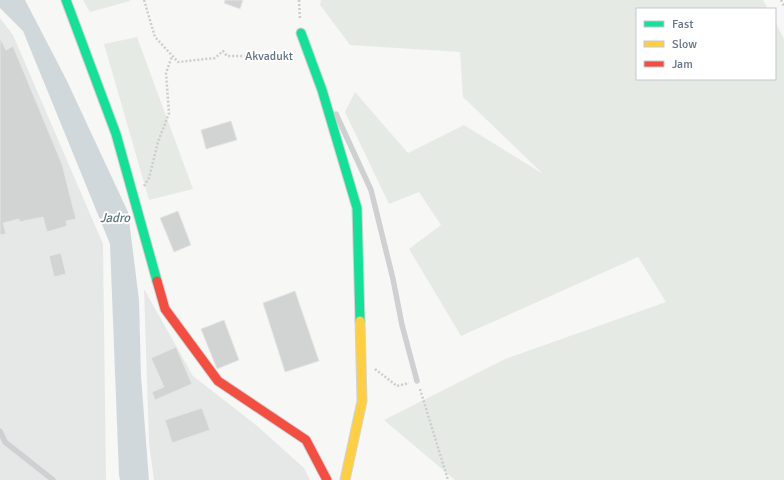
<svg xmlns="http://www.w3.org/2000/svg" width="784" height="480" font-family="Signika,sans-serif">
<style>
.built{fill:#e6e7e7}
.green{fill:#e6eae4}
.water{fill:#d1d8dc}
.building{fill:#d2d3d3;stroke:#e6e6e6}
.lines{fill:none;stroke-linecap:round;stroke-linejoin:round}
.fast-casing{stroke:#d2d4d5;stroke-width:11}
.slow-casing{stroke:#d2d4d5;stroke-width:11}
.jam-casing{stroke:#d2d4d5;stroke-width:11}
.path{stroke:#cccdcf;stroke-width:2.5;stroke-dasharray:2 2;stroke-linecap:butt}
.lane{stroke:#cfd0d1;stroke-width:5.5}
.fast{stroke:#16e098;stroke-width:9}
.slow{stroke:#ffcf43;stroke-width:9}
.jam{stroke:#f24e42;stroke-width:9}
.labels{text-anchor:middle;stroke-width:4;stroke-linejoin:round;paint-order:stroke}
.street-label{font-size:12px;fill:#657588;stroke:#fff}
.water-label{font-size:13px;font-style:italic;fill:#607784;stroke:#fff}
</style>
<rect width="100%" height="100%" fill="#f7f7f6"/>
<!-- built -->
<path class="built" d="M0,18L13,35L103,244L106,480H0Z
M144,289L193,376L256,425L304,468L310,480H154L149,444Z"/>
<!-- green -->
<path class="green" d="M83,0H130V1L90,12Z
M321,0H763L768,9H637V79H775V22L784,39V480H455L384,420L505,359L666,302L638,257L461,336L409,249L441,225L419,192L389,204L345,112L355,92L408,153L464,125L543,174L463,97L460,52L350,45L320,5Z
M137,37L193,189L149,200L104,44Z"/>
<!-- water -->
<path class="water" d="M0,0H25L66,79L128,212L139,300L141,376L149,480H120L119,475L110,244L23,31L0,8Z"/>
<!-- building -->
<path class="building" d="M225,0H243L240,9L224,3Z
M0,38L6,50L13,46L62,164L76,219L66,221L67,226L47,232L43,217L19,222V219L3,223L6,234L0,235Z
M231,121L237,140L206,149L201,130Z
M178,211L191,245L174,252L160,218Z
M61,253L66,274L54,277L49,256Z
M295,291L319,361L285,372L263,303Z
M224,320L239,360L217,369L201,329Z
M176,347L192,384L155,400L152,392L164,387L151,358Z
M202,408L210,430L172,443L165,420Z"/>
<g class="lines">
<!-- fast casing -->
<g class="fast-casing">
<path id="fast" d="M66,0L116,134L157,281
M301,33L322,90L357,208L360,321"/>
</g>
<!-- slow casing -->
<g class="slow-casing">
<path id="slow" d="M345,480L362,401L360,321"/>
</g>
<!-- jam casing -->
<g class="jam-casing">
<path id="jam" d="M157,281L165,309L218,381L306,440L327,480"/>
</g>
<!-- path -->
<path class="path" d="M144,0L155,37L178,62L215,58L223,51L227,56H295
M299,0L300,19
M781,0L784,6
M144,186L149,178L158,142L169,113L166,73L172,56
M375,369L397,386L409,383
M420,389L448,480"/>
<!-- lane -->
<path class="lane" d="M336,114L371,190L393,279L402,325L417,381
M0,431L5,442L53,480"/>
<!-- fast -->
<use href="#fast" class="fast"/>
<!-- slow -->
<use href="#slow" class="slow"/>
<!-- jam -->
<use href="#jam" class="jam"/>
</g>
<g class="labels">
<!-- street labels -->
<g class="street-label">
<text x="269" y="60">Akvadukt</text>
</g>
<!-- water labels -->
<g class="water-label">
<text x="115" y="222">Jadro</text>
</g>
</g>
<!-- legend -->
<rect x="636" y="8" width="140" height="72" fill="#ffffff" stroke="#c1c8cf"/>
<rect x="644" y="21" width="20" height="6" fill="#16e098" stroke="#c1c8cf"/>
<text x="672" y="28" font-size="12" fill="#657588">Fast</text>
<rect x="644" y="41" width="20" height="6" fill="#ffcf43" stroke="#c1c8cf"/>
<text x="672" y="48" font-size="12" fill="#657588">Slow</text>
<rect x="644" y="61" width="20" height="6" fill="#f24e42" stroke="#c1c8cf"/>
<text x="672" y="68" font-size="12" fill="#657588">Jam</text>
</svg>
